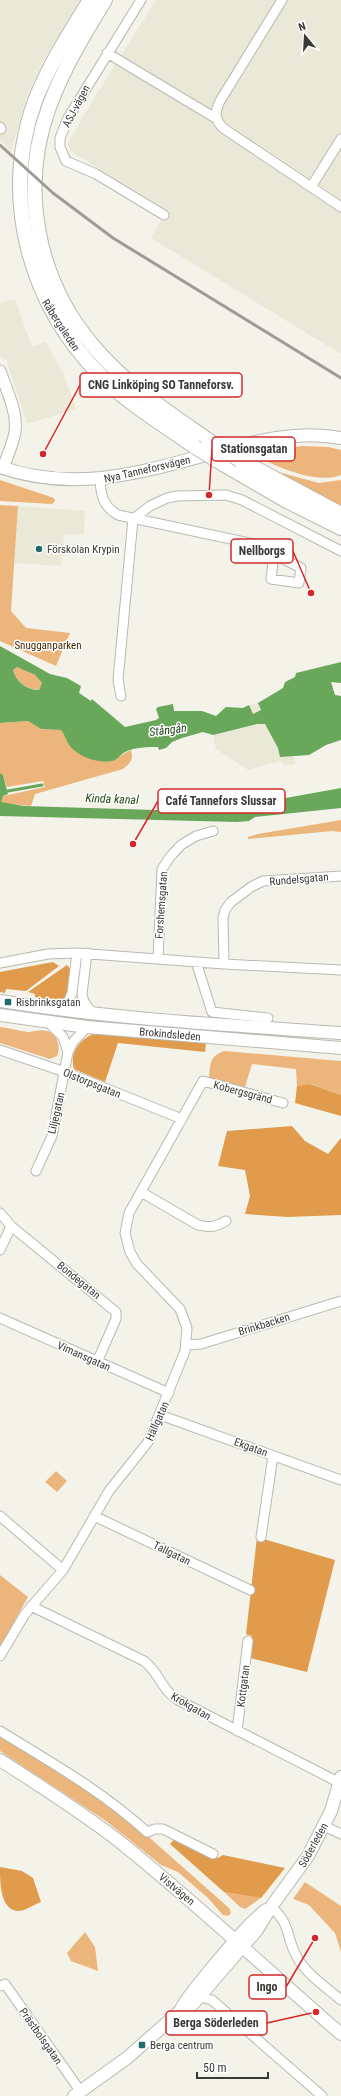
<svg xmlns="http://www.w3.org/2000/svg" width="341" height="2096" font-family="'Roboto Condensed',sans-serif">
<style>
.built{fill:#eae9d8}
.green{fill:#ecb57b}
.forest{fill:#e19b4c}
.water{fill:#69a85b;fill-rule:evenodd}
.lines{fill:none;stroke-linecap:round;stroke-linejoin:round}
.stream{stroke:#69a85b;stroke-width:3}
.minor-casing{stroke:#bab9b1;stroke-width:11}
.tertiary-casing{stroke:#bab9b1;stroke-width:13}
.secondary-casing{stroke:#bab9b1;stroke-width:14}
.primary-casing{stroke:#bab9b1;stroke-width:16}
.minor{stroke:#fff;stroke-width:9}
.tertiary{stroke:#fff;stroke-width:11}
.secondary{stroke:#fff;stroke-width:12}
.primary{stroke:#fff;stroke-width:14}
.rail{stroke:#9d9c96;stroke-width:3}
.primary-bridge-casing{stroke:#bab9b1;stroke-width:16;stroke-linecap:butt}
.primary-bridge{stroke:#fff;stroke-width:14}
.poi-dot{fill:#206c6c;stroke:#fff;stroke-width:1.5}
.labels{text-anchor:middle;stroke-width:3;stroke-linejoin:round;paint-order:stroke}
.street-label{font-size:11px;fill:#393936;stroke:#fff}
.poi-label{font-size:11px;fill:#393936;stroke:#fff;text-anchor:start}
.park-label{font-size:11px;fill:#462a07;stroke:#fff}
.water-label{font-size:12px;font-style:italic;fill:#1e4914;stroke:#fff}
.leader{fill:none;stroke:#d62828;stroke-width:1.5}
.callout-dot{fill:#d62828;stroke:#fff;stroke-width:1.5}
.callout{fill:#fff;stroke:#d62828;stroke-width:1.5}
.callout-label{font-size:12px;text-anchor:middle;font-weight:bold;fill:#393936}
</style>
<rect width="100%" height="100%" fill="#f4f3ea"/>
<!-- built -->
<path class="built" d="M0,0H80L47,54L28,93L11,152L0,140Z
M156,0H341V354L151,238L167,210L70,151L68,144L83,116Z
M15,299L32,347L46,342L64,375L76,409L27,424L6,359L2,360L0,355V303Z
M18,506L85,511L84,535L64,534L61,566L14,563Z
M265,699L285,756H293L296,764L285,766L281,761L248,770L216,749L213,735L217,716L226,707L243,708Z"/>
<!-- green -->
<path class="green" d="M302,446L328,447L341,450V475C315,485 275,466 252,454Z
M267,469L319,483L341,480V507Z
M0,480L54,498L55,501L52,504L0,501Z
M0,505L18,506L11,611L26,628L70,633L56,666L0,641Z
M17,667L35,675L42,683L39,690C27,689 16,682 13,670Z
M28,721L41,729L61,730L70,745L96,759L115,760L125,753L131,750C134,760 130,763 123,769L35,794L31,806L2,803L0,802L3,796L45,787L43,781L7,787L3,775L0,773V723Z
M341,820V832L332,831L248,839V837L258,834Z
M0,1027C9,1028 19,1031 28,1032C34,1032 40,1029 47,1031C58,1034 61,1047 57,1056L50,1059L0,1043Z
M225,1051L341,1061V1095L311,1084L297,1086L296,1069L252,1064L245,1087L209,1078C210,1064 210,1055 225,1051Z
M56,1471L67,1481L57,1492L45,1482Z
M0,1575L28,1597L0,1647Z
M0,1734L108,1801L229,1908L231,1913L228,1916L223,1915L208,1898L178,1872L161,1865L106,1821L0,1751Z
M305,1882L341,1906V1952L335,1933L309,1905L293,1899Z
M224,1892L261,1898L245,1909L240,1907Z
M85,1932L95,1947L98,1971L71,1961L67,1953Z"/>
<!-- forest -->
<path class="forest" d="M53,962L59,966L26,991L6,989L5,993L0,992V972Z
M67,965L71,970L68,996C57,1006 48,1001 35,997V994L28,992Z
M93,1034L206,1043L205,1052L118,1043L105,1082L74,1069C69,1054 79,1040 93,1034Z
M310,1084L341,1095V1116L295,1103L297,1086Z
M292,1126L305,1141L328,1154L341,1138V1215L288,1217L245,1214L250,1196L245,1170L218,1166L227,1131Z
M257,1537L335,1560L307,1672L250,1658L252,1636L246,1634Z
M175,1838L198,1851L218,1858L223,1855L285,1868L261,1898L224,1892L170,1844Z
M0,1867L22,1871L33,1878L41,1902C35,1904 25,1911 18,1911C0,1910 0,1882 0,1867Z"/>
<!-- water -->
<path class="water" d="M0,646L50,674L67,678L81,686L79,693L91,701L92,699L125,727L156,720L159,718L156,709L158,707L173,704L174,711H202L216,716L226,707L243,708L249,705L253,714L261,710L258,703L283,688L285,682L295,677L296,673L341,662V683L331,682L335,695L341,696V740L326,745L309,755L280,757L278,748L265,724H257L213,735L203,732L182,738L172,742L166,748L159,750L158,747C147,747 136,747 125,752C121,754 119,758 115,760C101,765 78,757 70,746C66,741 65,735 61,730L41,729L28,721L0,723ZM17,667L35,675L42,683L39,690C27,690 16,682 13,670Z
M0,773L3,775L8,794L3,796L1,802L24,806L221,812L242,806L341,788V808L255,817L249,821L237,822L0,816Z"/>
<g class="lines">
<!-- stream -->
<path class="stream" d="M8,791L42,785"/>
<!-- minor casing -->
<g class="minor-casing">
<path id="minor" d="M141,0L68,118L60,138V147L66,161L96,174L164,215
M282,0L220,101C215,111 214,119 223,128L341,207
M107,53L217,119
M0,127L1,129
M311,187L341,139
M100,480C101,496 103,506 118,515L264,546L274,554L301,568L299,583L271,579L274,554
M121,696L118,680L133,519L150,506L167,498L177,496L226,495L242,500L341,551
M87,953L82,994L84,1002L92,1013
M158,958L162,869L170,857L181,845L196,836L213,831
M196,962L212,1012L268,1018
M0,963L48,954L77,953L224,964L341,970
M224,964L223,918L225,910L231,902L251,887L263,881L341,876
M58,1010L68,1002L72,993L77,953
M48,1022L63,1037L68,1052
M0,1050L65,1072L182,1119
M36,1171L52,1136L68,1052L73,1042L87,1027
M141,1192L198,1225C210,1228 215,1227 226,1221
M0,1213L11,1226L116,1312V1319L97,1362
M0,1250L11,1226
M0,1318L169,1393
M187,1345L201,1344L341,1301
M160,1415L341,1480
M0,1516L63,1570
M94,1516L250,1590
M261,1537L273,1456
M31,1606L144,1661C159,1672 162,1691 178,1700L340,1783
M0,1656L25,1614L63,1570L109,1491L148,1442L185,1351L187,1328L180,1309L137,1264L130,1252L125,1233L129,1213L203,1081L283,1103
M0,1731C52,1763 102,1791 147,1832L155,1829H163L213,1854
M237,1731L248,1641
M324,1826L341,1834
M271,1907C292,1925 285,1936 297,1957C306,1974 327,1988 341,2000
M0,1986L5,1984L81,2092
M200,1997L212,2000L322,2096"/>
</g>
<!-- tertiary casing -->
<g class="tertiary-casing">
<path id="tertiary" d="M0,371C6,389 18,412 15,432C13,444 7,457 3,468"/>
</g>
<!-- secondary casing -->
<g class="secondary-casing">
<path id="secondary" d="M0,467C75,493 139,473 213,453C255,441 297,430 341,438
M0,1001C113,1019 227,1025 341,1033
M0,1015L87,1027L341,1048
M0,1760C39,1785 78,1810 115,1838C193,1900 266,1969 341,2034
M180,2011C188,1995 200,1983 211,1969C229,1948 245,1927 266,1910
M74,2096L127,2058L179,2012L193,2004L257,1930L271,1907L308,1856L331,1811L341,1777"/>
</g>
<!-- primary casing -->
<g class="primary-casing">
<path id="primary" d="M90,0C70,32 49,65 35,101C0,198 29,304 101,376C128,404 163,424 195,447
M105,0C84,34 63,69 49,107C19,189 37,281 94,347C126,385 168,412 208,440
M240,460L341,514
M223,464L285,500L341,528"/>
</g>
<!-- minor -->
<use href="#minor" class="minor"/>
<!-- tertiary -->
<use href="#tertiary" class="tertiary"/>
<!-- secondary -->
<use href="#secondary" class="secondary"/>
<!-- primary -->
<use href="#primary" class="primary"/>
<!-- rail -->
<path class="rail" d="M0,145L53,193L113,238L341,378"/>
<!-- primary-bridge casing -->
<g class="primary-bridge-casing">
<path id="primary-bridge" d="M208,440L240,460
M195,447L223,464"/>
</g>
<!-- primary-bridge -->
<use href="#primary-bridge" class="primary-bridge"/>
</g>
<!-- markers -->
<g class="poi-dot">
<circle cx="39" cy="549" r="4"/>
<rect x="4" y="998" width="8" height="8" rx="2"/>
<rect x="138" y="2041" width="8" height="8" rx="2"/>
</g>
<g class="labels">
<!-- street labels -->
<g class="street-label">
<text transform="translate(76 106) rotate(-62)" y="4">ASJ-vägen</text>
<text transform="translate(61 325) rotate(57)" y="4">Råbergaleden</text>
<text transform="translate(147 469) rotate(-13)" y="4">Nya Tanneforsvägen</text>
<text transform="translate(299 879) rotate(-5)" y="4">Rundelsgatan</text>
<text transform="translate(161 905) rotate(-86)" y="4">Forshemsgatan</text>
<text transform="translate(170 1034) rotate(5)" y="4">Brokindsleden</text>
<text transform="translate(92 1083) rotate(22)" y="4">Olstorpsgatan</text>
<text transform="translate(243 1092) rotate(15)" y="4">Kobergsgränd</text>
<text transform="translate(56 1113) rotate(-77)" y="4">Liljegatan</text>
<text transform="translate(79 1280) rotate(39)" y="4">Bondegatan</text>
<text transform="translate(264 1324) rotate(-17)" y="4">Brinkbacken</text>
<text transform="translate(84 1356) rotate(24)" y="4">Vimansgatan</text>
<text transform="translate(157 1421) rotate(-66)" y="4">Hällgatan</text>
<text transform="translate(251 1447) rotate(20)" y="4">Ekgatan</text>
<text transform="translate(172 1553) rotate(26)" y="4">Tallgatan</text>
<text transform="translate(243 1686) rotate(-83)" y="4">Kottgatan</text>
<text transform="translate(191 1706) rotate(30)" y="4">Krokgatan</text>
<text transform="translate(313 1845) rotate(-61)" y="4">Söderleden</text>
<text transform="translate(177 1889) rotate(40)" y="4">Vistvägen</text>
<text transform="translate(41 2036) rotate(55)" y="4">Prästbolsgatan</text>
</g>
<!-- poi labels -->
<g class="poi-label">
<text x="47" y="553">Förskolan Krypin</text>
<text x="16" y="1006">Risbrinksgatan</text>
<text x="150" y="2049">Berga centrum</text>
</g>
<!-- park labels -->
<g class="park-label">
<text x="48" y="649">Snugganparken</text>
</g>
<!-- water labels -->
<g class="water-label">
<text transform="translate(168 730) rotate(-7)" y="4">Stångån</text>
<text transform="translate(112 799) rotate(2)" y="4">Kinda kanal</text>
</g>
</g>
<!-- callouts -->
<path class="leader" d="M43 454L80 385M209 495L212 449M311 593L293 551M133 844L158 801M315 1938L286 1987M316 2012L267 2023"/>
<g class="callout-dot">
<circle cx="43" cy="454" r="4"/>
<circle cx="209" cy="495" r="4"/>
<circle cx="311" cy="593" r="4"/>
<circle cx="133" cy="844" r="4"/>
<circle cx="315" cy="1938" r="4"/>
<circle cx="316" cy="2012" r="4"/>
</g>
<g class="callout">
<rect x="80" y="373" width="162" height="24" rx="4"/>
<rect x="212" y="437" width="83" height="24" rx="4"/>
<rect x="231" y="539" width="62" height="24" rx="4"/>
<rect x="158" y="789" width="127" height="24" rx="4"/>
<rect x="249" y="1975" width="37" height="24" rx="4"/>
<rect x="166" y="2011" width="101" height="24" rx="4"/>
</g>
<g class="callout-label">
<text x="161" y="389">CNG Linköping SO Tanneforsv.</text>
<text x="254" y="453">Stationsgatan</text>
<text x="262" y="555">Nellborgs</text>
<text x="221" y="805">Café Tannefors Slussar</text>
<text x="267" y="1991">Ingo</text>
<text x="216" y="2027">Berga Söderleden</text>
</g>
<!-- north arrow -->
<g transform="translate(305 36) rotate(342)" stroke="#ffffff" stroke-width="3" paint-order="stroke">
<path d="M0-3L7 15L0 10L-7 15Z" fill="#393936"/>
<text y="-6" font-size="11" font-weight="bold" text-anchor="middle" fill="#393936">N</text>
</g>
<!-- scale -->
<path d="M197 2072v6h71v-6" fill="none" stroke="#393936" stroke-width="2"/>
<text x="203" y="2072" font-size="12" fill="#393936" stroke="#ffffff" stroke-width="3" paint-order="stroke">50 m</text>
</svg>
